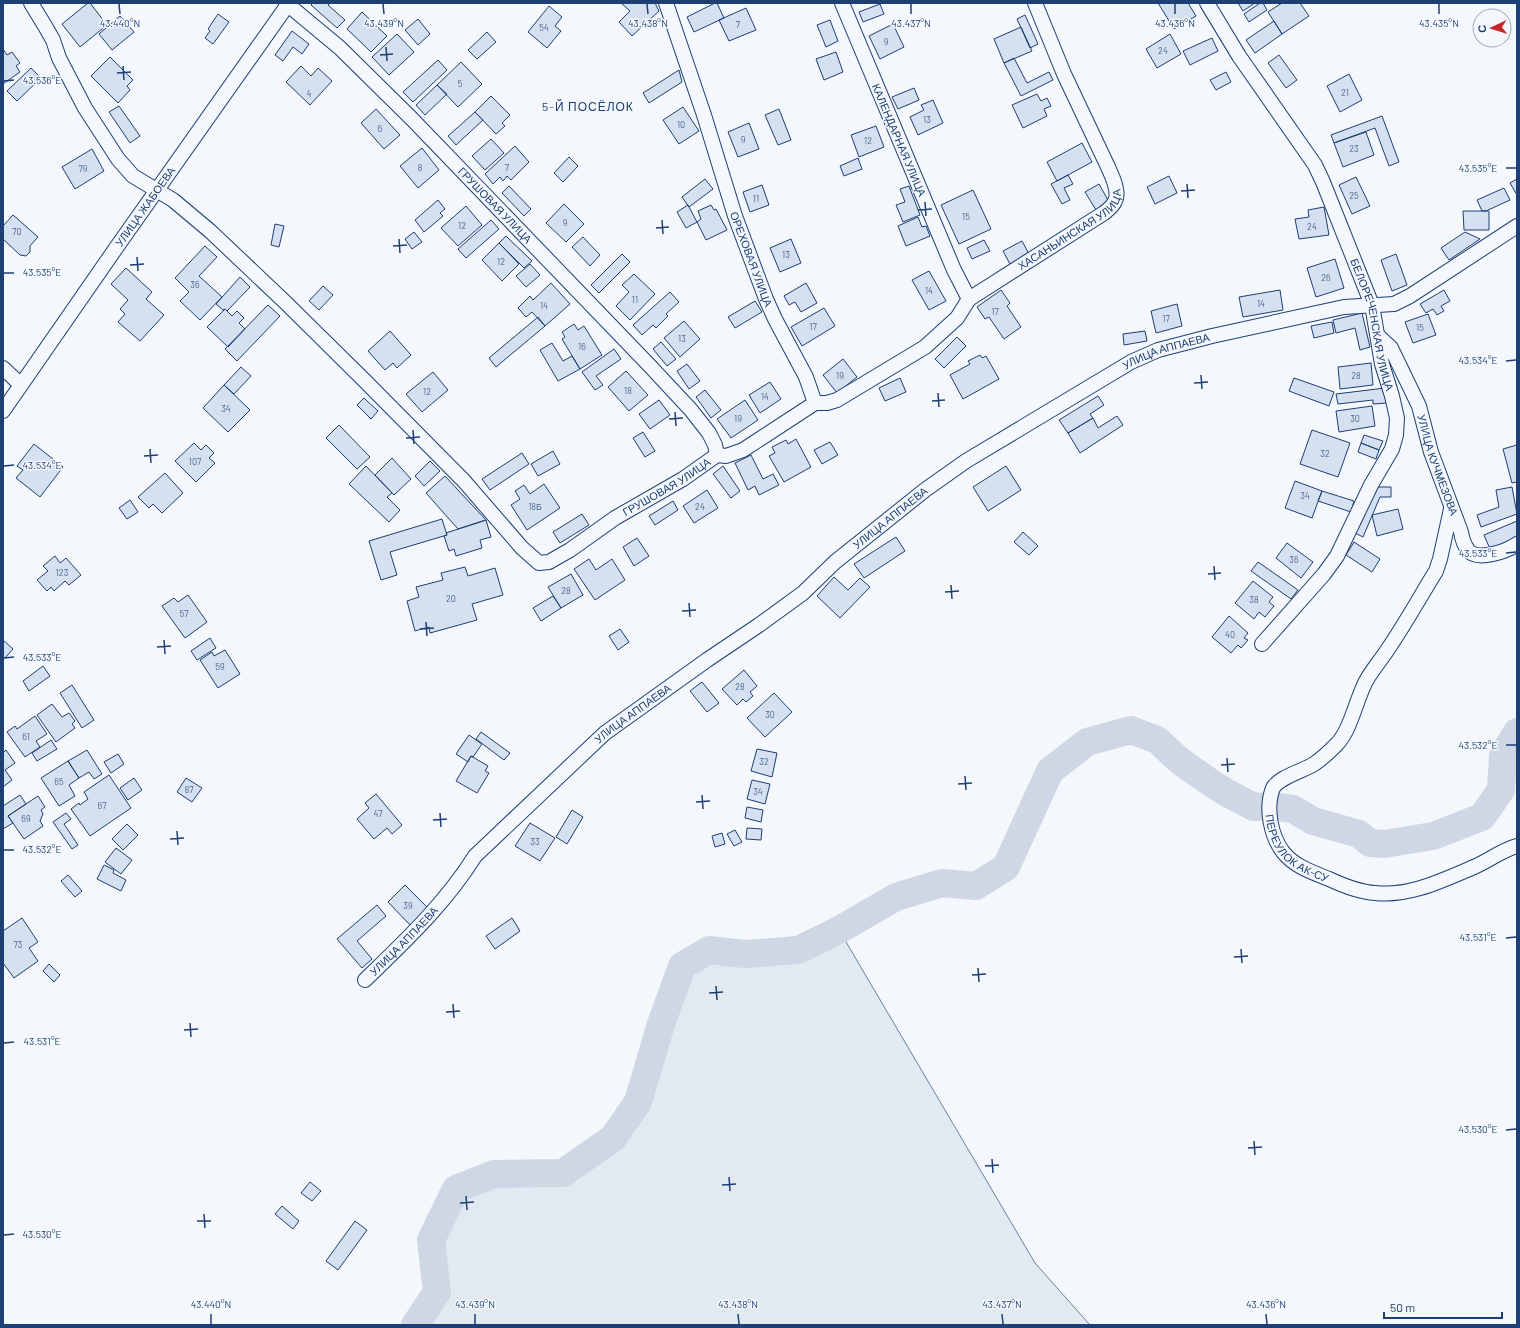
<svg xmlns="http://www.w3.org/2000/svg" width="1520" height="1328" font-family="Barlow,sans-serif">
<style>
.green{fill:#e3e9f0;stroke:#687fa3}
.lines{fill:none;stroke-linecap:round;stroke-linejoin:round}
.river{stroke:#cfd7e4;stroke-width:28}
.building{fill:#d5e0f0;stroke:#1d3f73}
.minor-casing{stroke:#1d3f73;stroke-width:16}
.minor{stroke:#f4f7fb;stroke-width:14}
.ticks{fill:none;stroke:#1d3f73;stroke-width:1.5}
.labels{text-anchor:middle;stroke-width:3;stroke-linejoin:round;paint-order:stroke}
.number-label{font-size:9px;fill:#4b6792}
.street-label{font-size:11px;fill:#1d3f73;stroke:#f4f7fb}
.neighbourhood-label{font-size:12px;letter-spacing:1px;fill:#1d3f73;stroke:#f4f7fb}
.ticks-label{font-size:10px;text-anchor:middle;fill:#1d3f73;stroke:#f4f7fb;stroke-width:3;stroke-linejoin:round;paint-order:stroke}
</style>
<rect width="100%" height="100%" fill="#f4f7fb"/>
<!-- green -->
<path class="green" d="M839,930L1035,1263L1090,1325H415L437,1292L431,1240L456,1189L494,1174L563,1173L613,1138L638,1102L661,1024L682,966L709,950L745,954L798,950Z"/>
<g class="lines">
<!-- river -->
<path class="river" d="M415,1325L437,1292L431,1240L456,1189L494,1174L563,1173L613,1138L638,1102L661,1024L682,966L709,950L745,954L798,950L839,930L896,897L942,883L976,886L1006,867L1050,771L1087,742L1131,730L1157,740L1180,761L1207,780L1227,793L1254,807L1270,806L1293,809L1313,821L1359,834L1370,843L1384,844L1433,836L1482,817L1501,790L1503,755L1517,732"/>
</g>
<!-- building -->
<path class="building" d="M88,3H90L107,25L80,47L62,24Z
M313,3H330L328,5L345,20L337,28L311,5Z
M621,3H655L659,11L632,36L619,22L630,11Z
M715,3H717L724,18L694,32L687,17Z
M1158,3H1188L1196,16L1174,29Z
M1238,3H1255L1243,11Z
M1260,3H1263L1267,10L1249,22L1244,14Z
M1282,3H1300L1309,16L1282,34L1268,12Z
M880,4L884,14L863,22L859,12Z
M549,6L562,17L555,26L561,31L547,48L528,32Z
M746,8L756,30L729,41L719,20Z
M362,12L387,36L371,52L347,29Z
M218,14L229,22L213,44L205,38L210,31L208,29Z
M1025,15L1038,44L1030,48L1017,19Z
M120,16L134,32L112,50L99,34Z
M418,19L430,34L418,45L405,30Z
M830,20L838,41L826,47L817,25Z
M1274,21L1282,34L1255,53L1246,40Z
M893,24L904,47L880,59L869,36Z
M1021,27L1032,51L1004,63L994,39Z
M292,31L309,44L302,54L293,47L283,61L275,55Z
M487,32L496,42L477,59L468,50Z
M397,34L414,52L389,75L372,57Z
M1170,34L1181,54L1157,68L1146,49Z
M1212,38L1218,51L1190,65L1183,51Z
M3,49L7,55L12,52L20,63L16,66L20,72L3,84Z
M836,52L843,72L824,80L816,59Z
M1279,55L1297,80L1286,88L1268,63Z
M110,57L133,80L127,86L130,90L118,103L91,76Z
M1014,58L1027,83L1049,72L1053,80L1021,96L1004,63Z
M438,60L447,70L413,102L403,92Z
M461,62L482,84L458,107L437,85Z
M301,66L311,76L318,68L332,81L310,105L286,82Z
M31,68L41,78L17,101L7,91Z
M679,70L682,82L649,103L643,93Z
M1226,72L1231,82L1216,90L1210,80Z
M1349,74L1362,100L1340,112L1327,86Z
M437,85L447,94L425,115L416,105Z
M914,88L919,100L898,109L892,97Z
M1037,94L1041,101L1047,98L1051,106L1044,109L1047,116L1023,128L1012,105Z
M491,96L510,115L502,123L505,126L496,134L475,112Z
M933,100L943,123L918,135L910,117L924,110L921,105Z
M119,106L140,136L130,143L109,112Z
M683,107L699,131L679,144L663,120Z
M376,109L400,135L384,149L361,123Z
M779,109L791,140L778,145L765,115Z
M475,112L483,120L456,145L448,136Z
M1382,116L1399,162L1389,166L1375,128L1334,143L1331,135Z
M749,123L759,149L738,157L728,132Z
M876,126L884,147L859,157L851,135Z
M1366,132L1374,155L1343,167L1334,143Z
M491,139L504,153L485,170L472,156Z
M1082,143L1092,162L1057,181L1047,162Z
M515,146L529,162L511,180L507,176L503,181L500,177L493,184L485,174Z
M422,148L439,170L418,188L400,166Z
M92,149L104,171L75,189L62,167Z
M569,157L578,166L563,182L554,173Z
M858,158L862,169L844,176L840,166Z
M1068,175L1073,184L1064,188L1070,200L1062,204L1051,184Z
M1169,176L1177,193L1155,204L1147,187Z
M1356,177L1370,206L1352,214L1339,185Z
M705,179L713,189L689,207L682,197Z
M1517,179V195L1510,183Z
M1099,184L1109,202L1096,210L1085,192Z
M762,185L769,205L750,212L743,192Z
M509,186L531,209L524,216L502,193Z
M909,186L920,215L903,222L896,205L905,202L900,189Z
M1504,188L1510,200L1486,211H1482L1477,200Z
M973,190L991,229L959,244L941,205Z
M438,200L445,209L440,213L443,216L424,232L415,220Z
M564,204L584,224L566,242L546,223Z
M688,205L697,222L686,228L677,212Z
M711,205L714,210L716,209L727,230L706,240L697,222L701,219L698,211Z
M466,206L482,225L458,246L441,228Z
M1324,207L1329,235L1299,239L1295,219L1309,217L1308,210Z
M1463,211H1489V230H1464Z
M13,215L38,237L30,246V252L26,256L20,255L3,239V226Z
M918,217L922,227L926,226L930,236L906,246L898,226Z
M491,220L499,229L466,258L458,249Z
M275,224L284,226L279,247L271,245Z
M414,232L422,242L412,249L405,239Z
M1465,232L1480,239L1449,260L1441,248Z
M506,236L532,261L524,268L499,243Z
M583,237L600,255L590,266L572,247Z
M791,239L801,263L780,272L770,248Z
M984,240L990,251L972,259L967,248Z
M1022,241L1029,254L1010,264L1003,251Z
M499,243L519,264L502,281L482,260Z
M205,246L217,257L199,276L222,297L200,320L180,301L189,292L175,278Z
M622,254L630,262L599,293L591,285Z
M1396,254L1407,285L1392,291L1381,260Z
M1335,259L1344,288L1316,297L1307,268Z
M530,264L540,275L526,287L516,276Z
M126,268L152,292L146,299L164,315L140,341L118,322L125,314L120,309L128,300L111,284Z
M929,271L946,301L929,310L912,280Z
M634,274L655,294L630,320L616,306L629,292L622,285Z
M240,277L250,287L227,311L225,309L223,310L216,304Z
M551,283L570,304L545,326L532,312L526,317L518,308L530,296L533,300Z
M806,283L817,303L801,312L795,302L789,305L784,296Z
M323,286L333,295L319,310L309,301Z
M1001,290L1010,303L1007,306L1021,327L1004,339L989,317L985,319L977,307Z
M1280,290L1283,310L1243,317L1239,297Z
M1444,290L1450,301L1441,306L1444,311L1437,315L1433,309L1426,313L1420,304Z
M670,292L679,302L666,314L668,316L656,328L653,325L642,335L633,325Z
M755,301L762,312L735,328L728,317Z
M1177,304L1182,326L1156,333L1151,311Z
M268,305L280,316L237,361L225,349Z
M824,308L835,326L802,346L791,327Z
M225,309L232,316L237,311L244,318L239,323L245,329L228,347L207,327Z
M1362,313L1370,347L1360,350L1355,328L1336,333L1333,320Z
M1428,314L1436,335L1413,343L1405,322Z
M538,317L545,326L496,367L489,358Z
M684,321L700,339L680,357L664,338Z
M1332,322L1334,333L1314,338L1311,326Z
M574,324L578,330L584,326L602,355L580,369L562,339L565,337L562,332Z
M390,331L411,355L397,368L393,363L385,370L368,351Z
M1145,331L1147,341L1124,345L1123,334Z
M957,337L966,346L944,368L935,359Z
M661,342L676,359L667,366L653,349Z
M552,343L563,361L572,356L580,369L558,381L540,350Z
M614,349L621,359L596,376L603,385L595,390L582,372Z
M980,355L982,358L986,356L999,379L963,399L950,375L970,364L968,361Z
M843,359L857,377L837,393L823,375Z
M1371,363L1373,385L1340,389L1338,367Z
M687,364L700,381L689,389L677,371Z
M241,367L251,376L234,394L224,385Z
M626,371L648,395L629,411L608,387Z
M433,372L448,390L422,412L406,394Z
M900,378L906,392L885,401L879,388Z
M1294,378L1334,392L1329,406L1289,391Z
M770,382L781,399L760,413L749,395Z
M224,385L250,410L228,432L203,408Z
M1385,388L1387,403L1373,404V400L1338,404L1336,394Z
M705,390L721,410L711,418L696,397Z
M1098,396L1104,405L1090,414L1093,418L1068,433L1059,420Z
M364,398L378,411L371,419L357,405Z
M659,400L670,415L650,429L639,414Z
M745,400L758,420L731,438L717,419Z
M1372,406L1375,426L1339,432L1336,411Z
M1117,416L1123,425L1080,453L1068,433L1093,418L1098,428Z
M339,425L370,457L357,469L326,438Z
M1312,430L1350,443L1338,477L1300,464Z
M643,432L655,451L645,457L633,438Z
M1364,435L1383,441L1379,450L1361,443Z
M796,439L811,467L784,482L769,456L775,453L772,447L786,440L788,444Z
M830,442L838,455L822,464L814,450Z
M194,443L201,450L206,445L214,453L209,458L215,463L196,482L175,461Z
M1361,443L1379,450L1376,459L1358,452Z
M34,444L63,467L40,497L16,478L23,470L17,466Z
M1517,445V482L1512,483L1503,449Z
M553,451L560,464L538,476L531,464Z
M522,453L529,464L490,490L482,479Z
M751,455L763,479L773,474L779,485L759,495L755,486L748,490L735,463Z
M392,458L411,479L394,495L375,475Z
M430,461L440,471L424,486L415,476Z
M366,466L392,493L387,497L400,510L389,522L349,484Z
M723,466L740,491L731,498L713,474Z
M1006,466L1021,490L988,511L973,487Z
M165,473L183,493L162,513L153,504L149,508L138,497Z
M445,476L486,520L458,529L426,493Z
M1295,481L1322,491L1312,518L1285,508Z
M544,484L560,508L527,530L511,505L520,499L515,491L524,485L530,494Z
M1375,487H1391V497H1380L1363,537L1355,533Z
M1512,487L1517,514L1481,527L1477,515L1499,507L1496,490Z
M707,490L718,508L694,523L683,506Z
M1322,491L1354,501L1351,512L1318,501Z
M130,500L138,512L127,519L119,508Z
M673,501L678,510L655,525L649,516Z
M1398,509L1403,529L1377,536L1372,515Z
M582,514L589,525L560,543L553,532Z
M442,519L447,535L390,552L397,575L381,580L369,541Z
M486,520L491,537L480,540L482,548L456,556L454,549L449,551L444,536L447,535L446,533Z
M1517,521V537L1490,549L1484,535Z
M1023,532L1038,546L1029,555L1014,542Z
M896,537L905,551L864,578L854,564Z
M637,538L649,556L634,566L623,547Z
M1354,542L1380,559L1372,572L1346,555Z
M1287,543L1313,562L1301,578L1276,558Z
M55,556L60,563L66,558L81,575L69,585L65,581L54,591L51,587L47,591L37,580L48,571L43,566Z
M589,559L596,570L612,559L625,580L595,600L574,569Z
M1258,562L1298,590L1291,599L1251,571Z
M465,567L468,576L495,568L503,595L472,604L477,620L430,633L429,627L415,631L407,601L419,597L416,587L443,580L441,573Z
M571,574L583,595L561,608L548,587Z
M834,577L848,590L860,578L870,587L840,618L817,596Z
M1253,581L1273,597L1269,602L1274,606L1265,617L1259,612L1254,619L1235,603Z
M188,595L207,622L185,638L162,606L174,598L178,602Z
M553,596L561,608L541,621L533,608Z
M1229,616L1248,633L1244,638L1248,640L1241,648L1238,645L1231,653L1212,637Z
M620,629L629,642L618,650L609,636Z
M210,638L216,648L197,660L191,651Z
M3,640L13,649L5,658L3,656Z
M225,650L240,674L218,688L200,660L212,652L214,656Z
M43,666L50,676L29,691L23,681Z
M744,670L757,686L750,692L753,696L746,702L743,699L737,705L722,689Z
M702,682L719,703L707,712L690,691Z
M72,685L94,720L82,728L60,693Z
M774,693L792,712L765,737L747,718Z
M52,704L62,717L69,713L75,721L72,724L75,728L56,742L37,715Z
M35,716L47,734L36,741L40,747L25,757L7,732L15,726L17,729Z
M481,732L510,753L504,760L476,739Z
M469,735L482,744L473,757L471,756L468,762L456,754Z
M51,740L57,749L37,761L32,753Z
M757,749L777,753L772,777L751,771Z
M6,750L15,763L5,770L12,780L3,787V753Z
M87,750L102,774L94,779L89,772L79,778L68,761Z
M118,754L124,764L111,773L104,762Z
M471,756L488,766L485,771L489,773L477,793L456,781Z
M68,761L79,778L69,785L75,796L59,806L41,778Z
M109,775L131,808L90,836L71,809L79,803L80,805L88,799L84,792Z
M134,778L142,790L128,800L120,788Z
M186,778L202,788L192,802L177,792Z
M752,780L770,784L765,804L747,799Z
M376,794L402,825L392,834L387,828L374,839L357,819L369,808L365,803Z
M20,795L26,804L8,816L13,823L3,829V806Z
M38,796L45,807L41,810L43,814L40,821L43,826L24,839L8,816Z
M747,807L763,810L761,822L745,818Z
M572,810L583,817L567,844L556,837Z
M66,813L71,819L64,824L78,845L72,849L53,822Z
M530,823L555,838L540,861L515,846Z
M127,824L138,835L123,850L112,839Z
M747,828L762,829L761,840L746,839Z
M735,830L742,842L734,846L727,834Z
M722,833L725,844L715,847L712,836Z
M116,848L132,860L121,874L105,862Z
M104,865L114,870L113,873L126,880L121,891L97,879Z
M68,875L82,891L75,897L61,881Z
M405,885L429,909L411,926L388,902Z
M377,905L386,916L357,941L372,959L362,968L337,939Z
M22,918L38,942L29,948L38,961L14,978L3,963V931Z
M512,918L520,931L495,949L486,936Z
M49,964L60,975L54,982L43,971Z
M310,1182L321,1191L312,1201L301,1193Z
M282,1206L299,1221L293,1229L275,1214Z
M355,1221L367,1230L338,1270L326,1261Z"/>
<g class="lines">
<!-- minor casing -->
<g class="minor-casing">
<g id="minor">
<path id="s1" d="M31,3L45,26L53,40L59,58L85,108L118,159L133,176L173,200L210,231L285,302L365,381L464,481L522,548L539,563L549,562L570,550L615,518L683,479L717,455"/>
<path id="s2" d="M286,3L340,48L412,119L650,366L691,410L709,433L715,445L717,455"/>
<path id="s3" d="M666,3L704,115L735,216L766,299L775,319L806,377L815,403L743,450L726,456L717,455"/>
<path id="s4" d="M1207,3L1239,56L1315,165L1323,182L1372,305L1382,364L1392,396L1397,418L1396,435L1392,449L1371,485L1337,556L1324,574L1262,644"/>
<path id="s5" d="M969,299L1104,213C1108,210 1113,206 1115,201C1120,192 1112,176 1108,167L1064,74L1035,3"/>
<path id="s6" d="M1378,336L1391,348L1419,406L1431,452L1461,532C1462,538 1464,545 1468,550C1477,562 1507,551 1517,544"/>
<path d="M3,368L21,385"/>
<path d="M815,403H827L837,400L925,347L957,318L969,299L954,270L842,3"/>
<path id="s7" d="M3,411L116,248L289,3"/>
<path id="s8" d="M1451,509L1440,559L1436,571C1420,597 1405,624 1388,649C1381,660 1372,670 1366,681C1356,700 1351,729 1337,744C1330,751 1322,759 1314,764C1303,771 1279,777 1273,788C1265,808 1271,836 1283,852C1295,867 1312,872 1329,879C1344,886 1359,892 1375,893C1409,897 1443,880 1474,867C1488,861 1502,850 1517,846"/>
<path id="s9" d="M365,980C405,941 445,904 475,856L605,733L707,660L759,625L803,593L835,562L925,490L966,461L1131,362L1158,350L1212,336L1344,307L1394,304L1410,296L1517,226"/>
</g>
</g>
<!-- minor -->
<use href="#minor" class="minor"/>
</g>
<!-- ticks -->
<path class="ticks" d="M119,4L120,14M383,4L384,14M647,4L648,14M911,4V14M1175,4V14M1439,4V14M386,47L387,61M380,55L393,54M123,66L124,80M117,73L131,72M4,81L14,80M1506,168H1516M1187,184L1188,198M1181,191L1195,190M925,202L926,216M918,210L932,209M662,220L663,234M656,228L669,227M399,239L400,253M393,246L407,245M137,257L138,271M130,265L144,264M4,273H14M1506,361L1516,360M1201,375L1202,389M1194,383L1208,382M938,393L939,407M932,401L945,400M675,412L676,426M669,419L683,418M413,430L414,444M406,438L420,437M150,449L151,463M144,456L158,455M4,466L14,465M1506,553L1516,552M1214,566L1215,580M1208,574L1221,573M951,585L952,599M945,592L959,591M689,603L690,617M682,611L696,610M426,622L427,636M420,629L434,628M164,640L165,654M157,647L171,646M4,658L14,657M1506,745H1516M1227,758L1228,772M1221,765L1235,764M965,776L966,790M958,784L972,783M702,795L703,809M696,802L710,801M440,813L441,827M433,820L447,819M177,831L178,845M170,839L184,838M4,850H14M1506,938L1516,937M1241,949L1242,963M1234,957L1248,956M978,968L979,982M972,975L986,974M716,986L717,1000M709,993L723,992M453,1004L454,1018M446,1012L460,1011M190,1023L191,1037M184,1030L198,1029M4,1043L14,1042M1506,1130L1516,1129M1254,1141L1255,1155M1248,1148L1262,1147M992,1159L993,1173M985,1166L999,1165M729,1177L730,1191M722,1185L736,1184M466,1196L467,1210M460,1203L474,1202M204,1214L205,1228M197,1221H211M4,1235L14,1234M211,1314V1324M475,1314V1324M738,1314L739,1324M1002,1314L1003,1324M1266,1314L1267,1324"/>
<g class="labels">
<!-- number labels -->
<g class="number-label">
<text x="738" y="28">7</text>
<text x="544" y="31">54</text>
<text x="886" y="45">9</text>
<text x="1163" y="54">24</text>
<text x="460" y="87">5</text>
<text x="1345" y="96">21</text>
<text x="309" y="97">4</text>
<text x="927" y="123">13</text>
<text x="681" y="128">10</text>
<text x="380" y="132">6</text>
<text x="743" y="143">9</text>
<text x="868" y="144">12</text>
<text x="1354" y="152">23</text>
<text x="420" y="171">8</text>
<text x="507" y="171">7</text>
<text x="83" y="172">79</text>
<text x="1354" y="199">25</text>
<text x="756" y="202">11</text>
<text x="966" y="220">15</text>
<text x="565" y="226">9</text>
<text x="462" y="229">12</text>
<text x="1312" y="230">24</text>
<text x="17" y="235">70</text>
<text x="786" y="258">13</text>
<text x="501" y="265">12</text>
<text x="1326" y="281">26</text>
<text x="195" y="288">36</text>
<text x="929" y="294">14</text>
<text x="635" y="303">11</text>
<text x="1261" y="307">14</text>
<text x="544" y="309">14</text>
<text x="995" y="315">17</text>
<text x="1166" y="322">17</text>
<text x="813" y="330">17</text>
<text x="1420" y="331">15</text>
<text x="682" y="342">13</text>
<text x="582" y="350">16</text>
<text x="840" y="379">19</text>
<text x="1356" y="379">28</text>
<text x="628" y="394">18</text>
<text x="427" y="395">12</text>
<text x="765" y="400">14</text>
<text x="226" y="412">34</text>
<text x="738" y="422">19</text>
<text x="1355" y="422">30</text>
<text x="1325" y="457">32</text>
<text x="195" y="465">107</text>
<text x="1305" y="499">34</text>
<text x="535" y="510">18Б</text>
<text x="700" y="510">24</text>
<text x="1294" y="563">36</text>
<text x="62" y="576">123</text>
<text x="566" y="594">28</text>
<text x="451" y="602">20</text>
<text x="1254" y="603">38</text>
<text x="184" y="617">57</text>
<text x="1230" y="638">40</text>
<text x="220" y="670">59</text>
<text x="740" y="690">28</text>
<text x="770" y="718">30</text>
<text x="26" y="740">61</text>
<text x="764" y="765">32</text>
<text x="59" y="785">65</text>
<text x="189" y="793">87</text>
<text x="758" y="795">34</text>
<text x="102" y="809">67</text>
<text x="378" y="817">47</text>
<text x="26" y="822">69</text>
<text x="535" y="845">33</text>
<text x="408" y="909">39</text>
<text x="18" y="948">73</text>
</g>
<!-- street labels -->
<g class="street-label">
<text transform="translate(899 140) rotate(67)" y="4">КАЛЕНДАРНАЯ УЛИЦА</text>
<text dy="4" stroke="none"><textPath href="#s2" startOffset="291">ГРУШОВАЯ УЛИЦА</textPath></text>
<text dy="4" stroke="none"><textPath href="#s7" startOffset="249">УЛИЦА ЖАБОЕВА</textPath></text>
<text dy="4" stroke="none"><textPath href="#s5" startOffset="124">ХАСАНЬИНСКАЯ УЛИЦА</textPath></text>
<text dy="4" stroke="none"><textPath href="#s3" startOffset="270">ОРЕХОВАЯ УЛИЦА</textPath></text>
<text dy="4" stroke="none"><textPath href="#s4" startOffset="365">БЕЛОРЕЧЕНСКАЯ УЛИЦА</textPath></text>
<text dy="4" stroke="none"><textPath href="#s9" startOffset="1027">УЛИЦА АППАЕВА</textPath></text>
<text dy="4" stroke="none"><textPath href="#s6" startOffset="144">УЛИЦА КУЧМЕЗОВА</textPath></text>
<text dy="4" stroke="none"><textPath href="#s1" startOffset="914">ГРУШОВАЯ УЛИЦА</textPath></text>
<text dy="4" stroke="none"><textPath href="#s9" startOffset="703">УЛИЦА АППАЕВА</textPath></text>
<text dy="4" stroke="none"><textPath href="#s9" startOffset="379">УЛИЦА АППАЕВА</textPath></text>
<text dy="4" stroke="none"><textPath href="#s8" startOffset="416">ПЕРЕУЛОК АК-СУ</textPath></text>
<text dy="4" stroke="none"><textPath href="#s9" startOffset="55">УЛИЦА АППАЕВА</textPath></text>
</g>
<!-- neighbourhood labels -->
<g class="neighbourhood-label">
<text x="588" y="111">5-Й ПОСЁЛОК</text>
</g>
</g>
<g class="ticks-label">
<text x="120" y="27">43.440°N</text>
<text x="384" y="27">43.439°N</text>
<text x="648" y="27">43.438°N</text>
<text x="911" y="27">43.437°N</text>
<text x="1175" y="27">43.436°N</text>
<text x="1439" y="27">43.435°N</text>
<text x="42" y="84">43.536°E</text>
<text x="1478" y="172">43.535°E</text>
<text x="42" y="276">43.535°E</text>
<text x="1478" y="364">43.534°E</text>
<text x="42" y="469">43.534°E</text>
<text x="1478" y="557">43.533°E</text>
<text x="42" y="661">43.533°E</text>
<text x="1478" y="749">43.532°E</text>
<text x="42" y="853">43.532°E</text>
<text x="1478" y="941">43.531°E</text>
<text x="42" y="1045">43.531°E</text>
<text x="1478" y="1133">43.530°E</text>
<text x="42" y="1238">43.530°E</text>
<text x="211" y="1308">43.440°N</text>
<text x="475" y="1308">43.439°N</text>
<text x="738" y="1308">43.438°N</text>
<text x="1002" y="1308">43.437°N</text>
<text x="1266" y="1308">43.436°N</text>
</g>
<!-- border -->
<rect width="1520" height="1328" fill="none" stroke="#1d3f73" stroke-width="8"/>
<!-- north arrow -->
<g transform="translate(1492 28) rotate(266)"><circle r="19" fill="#f4f7fb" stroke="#9eadc5"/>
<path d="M0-3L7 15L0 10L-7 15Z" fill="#c62828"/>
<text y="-6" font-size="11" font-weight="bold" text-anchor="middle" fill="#1d3f73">С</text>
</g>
<!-- scale -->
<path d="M1384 1312v6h118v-6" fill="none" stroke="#1d3f73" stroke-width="2"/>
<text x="1390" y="1312" font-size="12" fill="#1d3f73" stroke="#f4f7fb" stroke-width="3" paint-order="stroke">50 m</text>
</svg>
